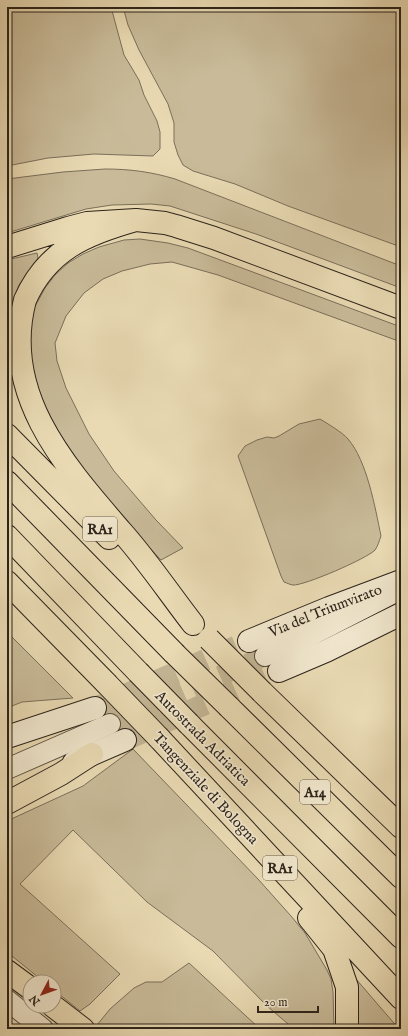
<svg xmlns="http://www.w3.org/2000/svg" width="408" height="1036" font-family="'IM FELL English',serif">
<style>
.green{fill:#c9bb99;stroke:#7a6f5a}
.lines{fill:none;stroke-linecap:round;stroke-linejoin:round}
.street-tunnel{stroke:#c3b594;stroke-width:20;stroke-dasharray:20 10;stroke-linecap:butt}
.secondary-tunnel{stroke:#c3b594;stroke-width:22;stroke-dasharray:22 11;stroke-linecap:butt}
.street-casing{stroke:#5a5140;stroke-width:22}
.secondary-casing{stroke:#2b231a;stroke-width:24}
.highway-casing{stroke:#2b231a;stroke-width:24}
.street{stroke:#f1e7ce;stroke-width:20}
.secondary{stroke:#f1e7ce;stroke-width:22}
.highway{stroke:#e9dab3;stroke-width:22}
.highway-bridge-casing{stroke:#2b231a;stroke-width:24;stroke-linecap:butt}
.highway-bridge{stroke:#e9dab3;stroke-width:22}
.labels{text-anchor:middle;stroke-width:3.5;stroke-linejoin:round;paint-order:stroke}
.shield{fill:#f1e7ce;stroke:#665e50;stroke-width:1}
.shield-label{font-size:14px;font-weight:bold;fill:#2b231a}
.street-label{font-size:15px;fill:#2b231a;stroke:#f1e7ce}
</style>
<rect width="100%" height="100%" fill="#e9dab3"/>
<filter id="stains"><feTurbulence type="fractalNoise" baseFrequency=".005" numOctaves="4"/><feColorMatrix values="0 0 0 0 .2 0 0 0 0 .09 0 0 0 0 .02 0 0 0 .5 -.17"/></filter>
<radialGradient id="worn" r=".72"><stop offset=".6" stop-color="#630" stop-opacity="0"/><stop offset="1" stop-color="#630" stop-opacity=".3"/></radialGradient>
<!-- green -->
<path class="green" d="M7,7H111L124,55L139,80L144,95L157,121L160,132V149L153,156L94,154L48,158L7,166Z
M123,7H401V247L288,206L235,184L193,171L183,165L178,155L174,142V123L168,104L139,50L128,25Z
M105,169C130,169 152,172 175,179L401,266V288L256,234L170,206L151,204L112,205L86,209L7,233V179L63,172Z
M140,239L168,243L188,248L401,327V342L218,275L172,262L150,264L122,271L103,279L84,293L66,316L55,343L57,361L66,388L89,434L114,471L156,520L183,548L161,560L110,506L73,463L26,376L32,312L45,288L55,275L68,263L83,254L99,247L124,240Z
M37,253L38,258L19,285L7,316V260Z
M320,419C328,424 342,432 348,439C367,461 375,507 381,536C379,541 378,546 375,550C368,558 304,586 293,585C291,585 287,583 284,582L281,576L238,456L245,446L257,440L267,437L274,438L279,436L299,424Z
M7,632L73,698L22,702L7,708Z
M133,749L258,879L291,916L305,933L327,970L331,979L333,992L334,1029H294L267,1006L213,951L147,902L73,830L20,884L120,974L90,1004L80,1011L54,990V982H44L7,952V821L83,786Z
M189,963L260,1029H101L97,1025L110,1009L134,988L146,982H162Z
M356,979L399,1029H358Z"/>
<g class="lines">
<!-- street-tunnel -->
<path class="street-tunnel" d="M110,724L265,656"/>
<!-- secondary-tunnel -->
<path class="secondary-tunnel" d="M95,708L249,641
M125,740L279,671"/>
<!-- street casing -->
<g class="street-casing">
<path id="street" d="M265,656L296,643L401,589
M7,769L110,724
M7,1000L43,1029"/>
</g>
<!-- secondary casing -->
<g class="secondary-casing">
<g id="secondary">
<path id="s1" d="M249,641L329,608L401,581"/>
<path d="M279,671L326,651L401,614"/>
<path d="M7,737L95,708"/>
<path d="M74,762L125,740"/>
</g>
</g>
<!-- highway casing -->
<g class="highway-casing">
<path id="highway" d="M136,220C86,234 47,250 25,300C0,394 65,466 121,531C147,560 169,593 193,624
M7,247L68,228L87,223L136,220L165,223L176,226L214,238L401,308
M7,435L109,538
M7,482L174,653
M7,536L138,672
M7,582L106,683
M262,692L401,827
M229,707L401,877
M189,724L401,937
M159,738L401,998
M7,803L61,774L92,754
M309,918L334,949L347,987V1029
M7,971L30,988
M53,1006L83,1029"/>
</g>
<!-- street -->
<use href="#street" class="street"/>
<!-- secondary -->
<use href="#secondary" class="secondary"/>
<!-- highway -->
<use href="#highway" class="highway"/>
<!-- highway-bridge casing -->
<g class="highway-bridge-casing">
<path id="highway-bridge" d="M209,639L262,692
M174,653L229,707
M138,672L189,724
M106,683L159,738"/>
</g>
<!-- highway-bridge -->
<use href="#highway-bridge" class="highway-bridge"/>
</g>
<g class="labels">
<!-- shield labels -->
<g class="shield">
<rect x="83" y="517" width="34" height="24" rx="3"/>
<rect x="300" y="780" width="30" height="24" rx="3"/>
<rect x="263" y="856" width="34" height="24" rx="3"/>
</g>
<g class="shield-label">
<text x="100" y="534">RA1</text>
<text x="315" y="797">A14</text>
<text x="280" y="873">RA1</text>
</g>
<!-- street labels -->
<g class="street-label">
<text dy="5" stroke="none"><textPath href="#s1" startOffset="82">Via del Triumvirato</textPath></text>
<text transform="translate(203 738) rotate(45)" y="5">Autostrada Adriatica</text>
<text transform="translate(206 788) rotate(47)" y="5">Tangenziale di Bologna</text>
</g>
</g>
<!-- margin -->
<rect width="408" height="1036" fill="none" stroke="#e9dab3" stroke-width="24"/>
<rect x="8" y="8" width="392" height="1020" fill="none" stroke="#2b231a" stroke-width="2"/>
<rect x="12" y="12" width="384" height="1012" fill="none" stroke="#2b231a"/>
<!-- north arrow -->
<g transform="translate(42 994) rotate(229)"><circle r="19" fill="#f1e7ce" stroke="#a29986"/>
<path d="M0-3L7 15L0 10L-7 15Z" fill="#8f2418"/>
<text y="-6" font-size="11" font-weight="bold" text-anchor="middle" fill="#2b231a">N</text>
</g>
<!-- scale -->
<path d="M258 1006v6h60v-6" fill="none" stroke="#2b231a" stroke-width="2"/>
<text x="264" y="1006" font-size="12" fill="#2b231a" stroke="#f1e7ce" stroke-width="3" paint-order="stroke">20 m</text>
<rect width="100%" height="100%" filter="url(#stains)"/>
<rect width="100%" height="100%" fill="url(#worn)"/>
</svg>
